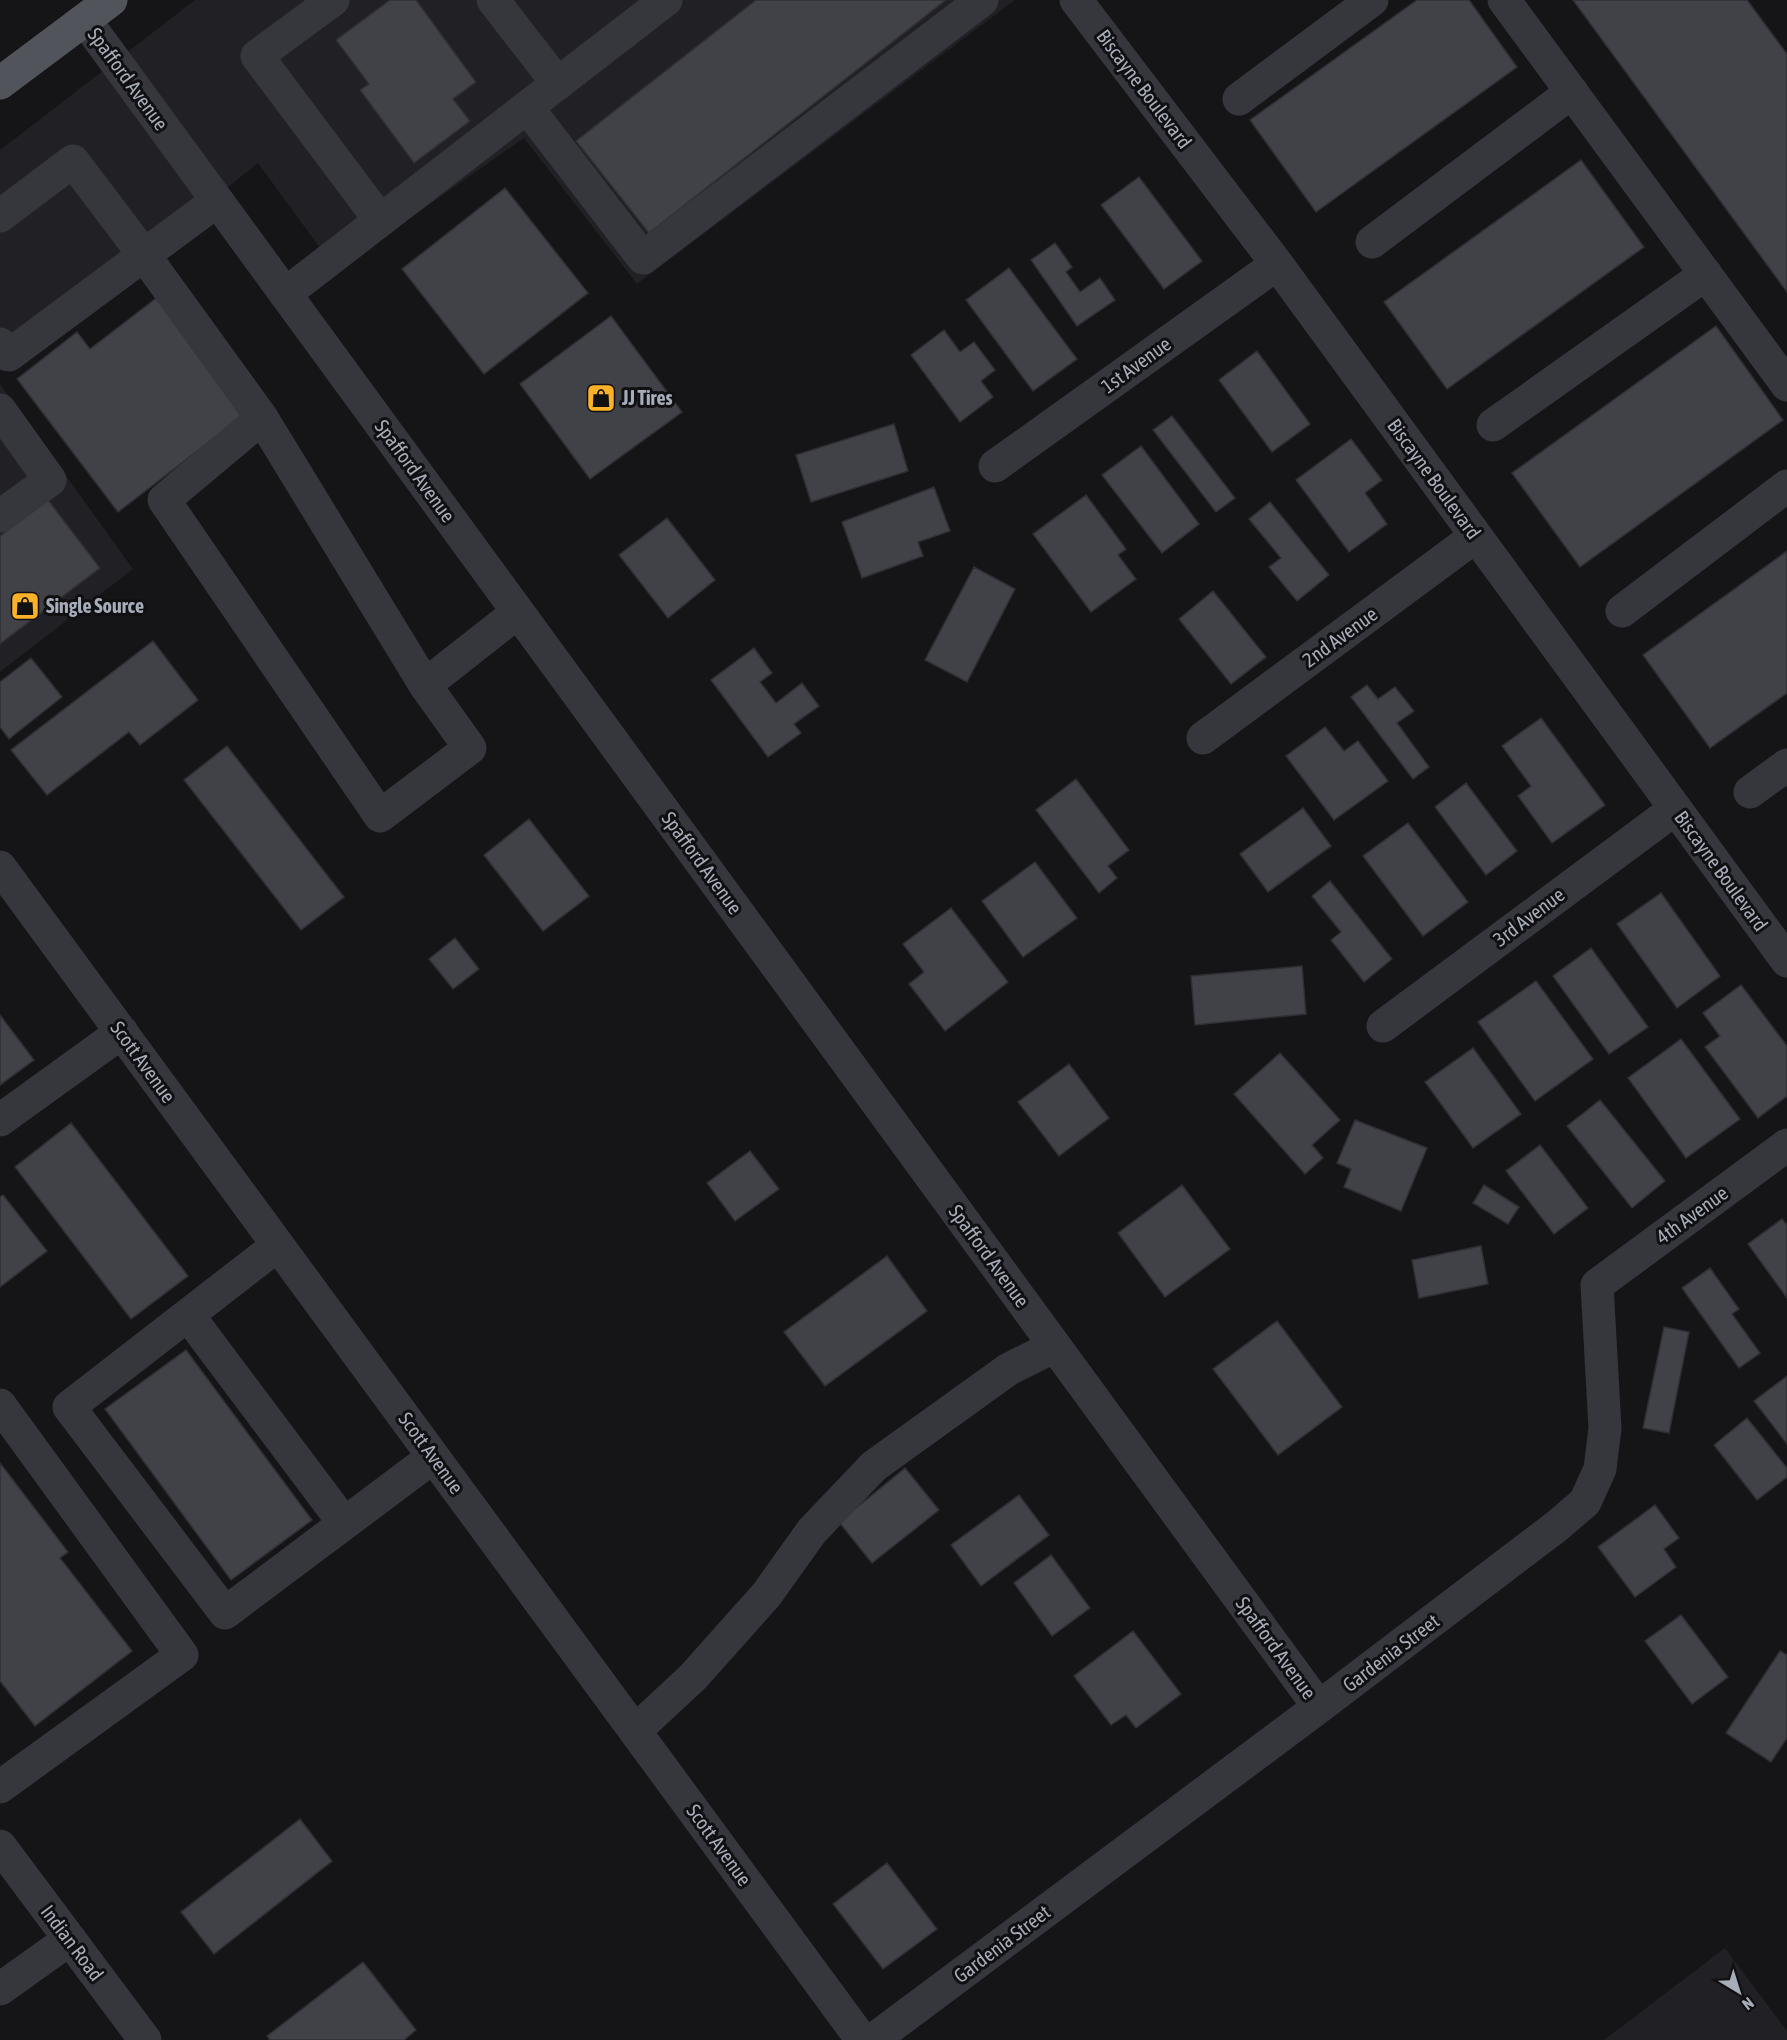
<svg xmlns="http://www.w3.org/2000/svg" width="1787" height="2040" font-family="'Asap Condensed',sans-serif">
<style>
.built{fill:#212125}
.building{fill:#414248;stroke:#2f2f34;stroke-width:1.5}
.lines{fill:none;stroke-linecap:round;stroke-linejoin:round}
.minor{stroke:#36373d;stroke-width:33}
.major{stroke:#52545c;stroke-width:33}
.labels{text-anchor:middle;stroke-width:6;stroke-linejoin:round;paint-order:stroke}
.street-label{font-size:20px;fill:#a6acb8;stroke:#101013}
.poi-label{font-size:20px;font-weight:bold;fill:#a6acb8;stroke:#101013;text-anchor:start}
</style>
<rect width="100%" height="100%" fill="#151518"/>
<!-- built -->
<path class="built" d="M195,0H1015L637,284L524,138L336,270L258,163L0,371V150Z
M0,384L133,569L0,672Z
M1725,1948L1787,2031V2040H1604Z"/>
<!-- building -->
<path class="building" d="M390,0H416L476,82L453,99L470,121L414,163L360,90L369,84L336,40Z
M756,0H946L649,233L576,141Z
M1417,0H1469L1517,67L1316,212L1250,120Z
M1573,0H1747L1787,54V292Z
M1581,160L1644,247L1447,389L1384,302Z
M1139,177L1202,261L1164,289L1101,205Z
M505,188L588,293L484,374L402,269Z
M1055,243L1072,267L1066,272L1080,292L1100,278L1115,300L1077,326L1031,260Z
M1009,268L1077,359L1033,391L966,300Z
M159,296L248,412L118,512L17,379L77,332L90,349Z
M611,316L682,412L590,479L520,384Z
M1716,326L1783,420L1580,567L1512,473Z
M944,330L960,352L974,342L995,370L981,381L993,397L960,422L911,355Z
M1257,351L1310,424L1272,452L1219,380Z
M1172,416L1235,498L1216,512L1153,430Z
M894,424L908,471L811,502L796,455Z
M1351,439L1382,480L1365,493L1387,524L1349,552L1296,480Z
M1141,446L1199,524L1162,553L1102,475Z
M934,487L950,531L918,542L923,556L862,578L842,522Z
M1086,495L1126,549L1118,555L1136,579L1091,612L1033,534Z
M48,500L100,568L0,644V536Z
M1270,502L1329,575L1297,601L1269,567L1281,558L1249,519Z
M667,518L715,580L668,618L619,555Z
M1787,551V693L1710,748L1643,655Z
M974,567L1015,589L967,682L925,660Z
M1213,591L1266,657L1231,684L1179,619Z
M153,641L198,700L140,745L129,732L47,795L11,750Z
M754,648L772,673L760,682L776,703L802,683L819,706L794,724L801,733L768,757L711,680Z
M31,658L62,697L9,739L0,727V682Z
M1367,685L1378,699L1395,687L1414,711L1397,723L1429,767L1413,779L1351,697Z
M1541,718L1605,805L1552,843L1518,796L1531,786L1502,746Z
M1325,727L1344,751L1358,741L1388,781L1334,820L1286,756Z
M227,746L344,897L301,930L184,780Z
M1076,779L1129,850L1108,866L1117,878L1099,893L1036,810Z
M1466,783L1517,851L1486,875L1435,807Z
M1303,808L1331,846L1268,892L1240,854Z
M529,819L589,896L543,931L484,855Z
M1408,823L1468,902L1423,936L1363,856Z
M1035,862L1077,918L1023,957L982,901Z
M1330,881L1392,959L1364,982L1331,940L1341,932L1312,896Z
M1661,893L1720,976L1677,1008L1617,924Z
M951,908L1008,982L945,1031L909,984L924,972L903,944Z
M455,938L479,969L453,989L429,959Z
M1591,948L1648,1027L1609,1054L1553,976Z
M1302,966L1306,1014L1195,1025L1191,976Z
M1536,981L1593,1059L1535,1101L1478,1022Z
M1741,985L1787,1046V1096L1758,1118L1705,1047L1720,1036L1703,1013Z
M0,1015L34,1060L0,1085Z
M1681,1039L1740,1119L1686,1158L1628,1078Z
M1473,1048L1521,1114L1473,1148L1425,1082Z
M1280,1053L1340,1120L1312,1145L1323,1158L1305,1174L1234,1094Z
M1069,1064L1109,1118L1059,1156L1018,1102Z
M1600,1100L1665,1181L1632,1208L1567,1126Z
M1355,1120L1427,1148L1401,1211L1344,1187L1351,1169L1337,1163Z
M71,1123L188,1276L131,1319L15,1167Z
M1540,1145L1588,1208L1554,1234L1506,1171Z
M750,1151L779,1189L735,1221L707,1183Z
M1182,1185L1230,1249L1165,1297L1118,1233Z
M1484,1185L1519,1207L1508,1224L1473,1203Z
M3,1195L47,1251L0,1287V1197Z
M1782,1219L1787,1225V1298L1748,1244Z
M1481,1246L1488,1284L1419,1298L1412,1260Z
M887,1256L927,1311L825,1386L784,1332Z
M1710,1268L1739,1309L1732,1314L1760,1353L1739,1368L1682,1288Z
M1277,1321L1342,1407L1278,1455L1213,1369Z
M1664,1327L1689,1332L1669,1433L1643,1428Z
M186,1350L312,1520L231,1580L105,1409Z
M1787,1376V1444L1754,1401Z
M1747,1418L1787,1468V1477L1757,1500L1714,1445Z
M0,1463L68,1552L60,1558L132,1651L35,1726L0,1681Z
M905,1468L939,1510L872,1563L839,1522Z
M1019,1495L1049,1535L981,1586L951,1545Z
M1655,1505L1679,1538L1664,1549L1676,1567L1635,1597L1598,1547Z
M1051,1555L1090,1608L1052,1636L1014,1583Z
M1681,1615L1728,1677L1692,1704L1645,1641Z
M1133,1631L1181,1694L1136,1728L1126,1715L1111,1725L1074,1676Z
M1780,1651L1787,1655V1738L1771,1762L1726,1733Z
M300,1819L332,1861L214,1954L181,1912Z
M887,1863L937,1929L883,1969L833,1904Z
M363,1962L416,2030L404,2040H270L267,2036Z"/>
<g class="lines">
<!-- minor -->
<path class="minor" d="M333,0L257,56L380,220
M493,0L558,84
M1076,0L1277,264L1787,961
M1504,0L1787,385
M85,20L1319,1707
M1239,99L1372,0
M527,107L643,258L982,0
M0,216L73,161L144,255L262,418L164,500L380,816L470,748L425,685L518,612
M1372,242L1572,92
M285,294L666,0
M0,344L9,355L217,201
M0,410L50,480L0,516
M262,418L425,685
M1493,425L1706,274
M995,466L1277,264
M1622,611L1787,486
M1203,738L1476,536
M1750,792L1787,765
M0,867L862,2040
M1383,1026L1675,809
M0,1120L122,1032
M278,1245L69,1407L225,1613L433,1457
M188,1315L344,1523
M0,1405L182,1655L0,1787
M635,1731L693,1677L767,1594L812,1531L874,1466L1009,1369L1055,1346
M0,1846L145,2040
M0,1989L70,1939
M873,2040L1319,1707L1557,1526L1585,1502L1600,1469L1605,1428L1597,1285L1787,1145"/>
<!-- major -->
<path class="major" d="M0,83L111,0"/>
</g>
<!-- icons -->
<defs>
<g id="shop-square" transform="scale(1.5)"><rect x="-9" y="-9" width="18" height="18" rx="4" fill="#fdb127" stroke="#101013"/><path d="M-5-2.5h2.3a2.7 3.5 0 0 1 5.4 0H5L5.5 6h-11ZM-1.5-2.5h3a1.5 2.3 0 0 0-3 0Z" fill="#111"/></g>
</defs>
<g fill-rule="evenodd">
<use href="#shop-square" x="601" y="398"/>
<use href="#shop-square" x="25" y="606"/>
</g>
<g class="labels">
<!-- street labels -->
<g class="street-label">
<text transform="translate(128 79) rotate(54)" y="7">Spafford Avenue</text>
<text transform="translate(1144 89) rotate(53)" y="7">Biscayne Boulevard</text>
<text transform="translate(1136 365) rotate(-36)" y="7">1st Avenue</text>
<text transform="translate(415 471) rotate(54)" y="7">Spafford Avenue</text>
<text transform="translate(1434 479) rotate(54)" y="7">Biscayne Boulevard</text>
<text transform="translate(1340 637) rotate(-36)" y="7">2nd Avenue</text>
<text transform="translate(702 863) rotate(54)" y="7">Spafford Avenue</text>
<text transform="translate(1721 871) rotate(54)" y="7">Biscayne Boulevard</text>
<text transform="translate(1529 917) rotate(-37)" y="7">3rd Avenue</text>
<text transform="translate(143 1062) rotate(54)" y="7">Scott Avenue</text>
<text transform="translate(1692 1215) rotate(-36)" y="7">4th Avenue</text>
<text transform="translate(989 1256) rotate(54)" y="7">Spafford Avenue</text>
<text transform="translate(431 1453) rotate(54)" y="7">Scott Avenue</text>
<text transform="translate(1276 1648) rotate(54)" y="7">Spafford Avenue</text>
<text transform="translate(1391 1653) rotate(-37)" y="7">Gardenia Street</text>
<text transform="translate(719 1845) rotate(54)" y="7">Scott Avenue</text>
<text transform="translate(72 1943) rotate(53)" y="7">Indian Road</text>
<text transform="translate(1002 1944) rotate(-37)" y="7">Gardenia Street</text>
</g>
<!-- poi labels -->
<g class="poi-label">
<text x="622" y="405">JJ Tires</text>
<text x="46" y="613">Single Source</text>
</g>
</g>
<!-- north arrow -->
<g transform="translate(1739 1992) rotate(142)" stroke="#101013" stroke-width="4.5" paint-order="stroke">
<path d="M0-4.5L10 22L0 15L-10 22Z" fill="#a6acb8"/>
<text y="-9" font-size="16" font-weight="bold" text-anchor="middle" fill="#a6acb8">N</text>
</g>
</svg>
